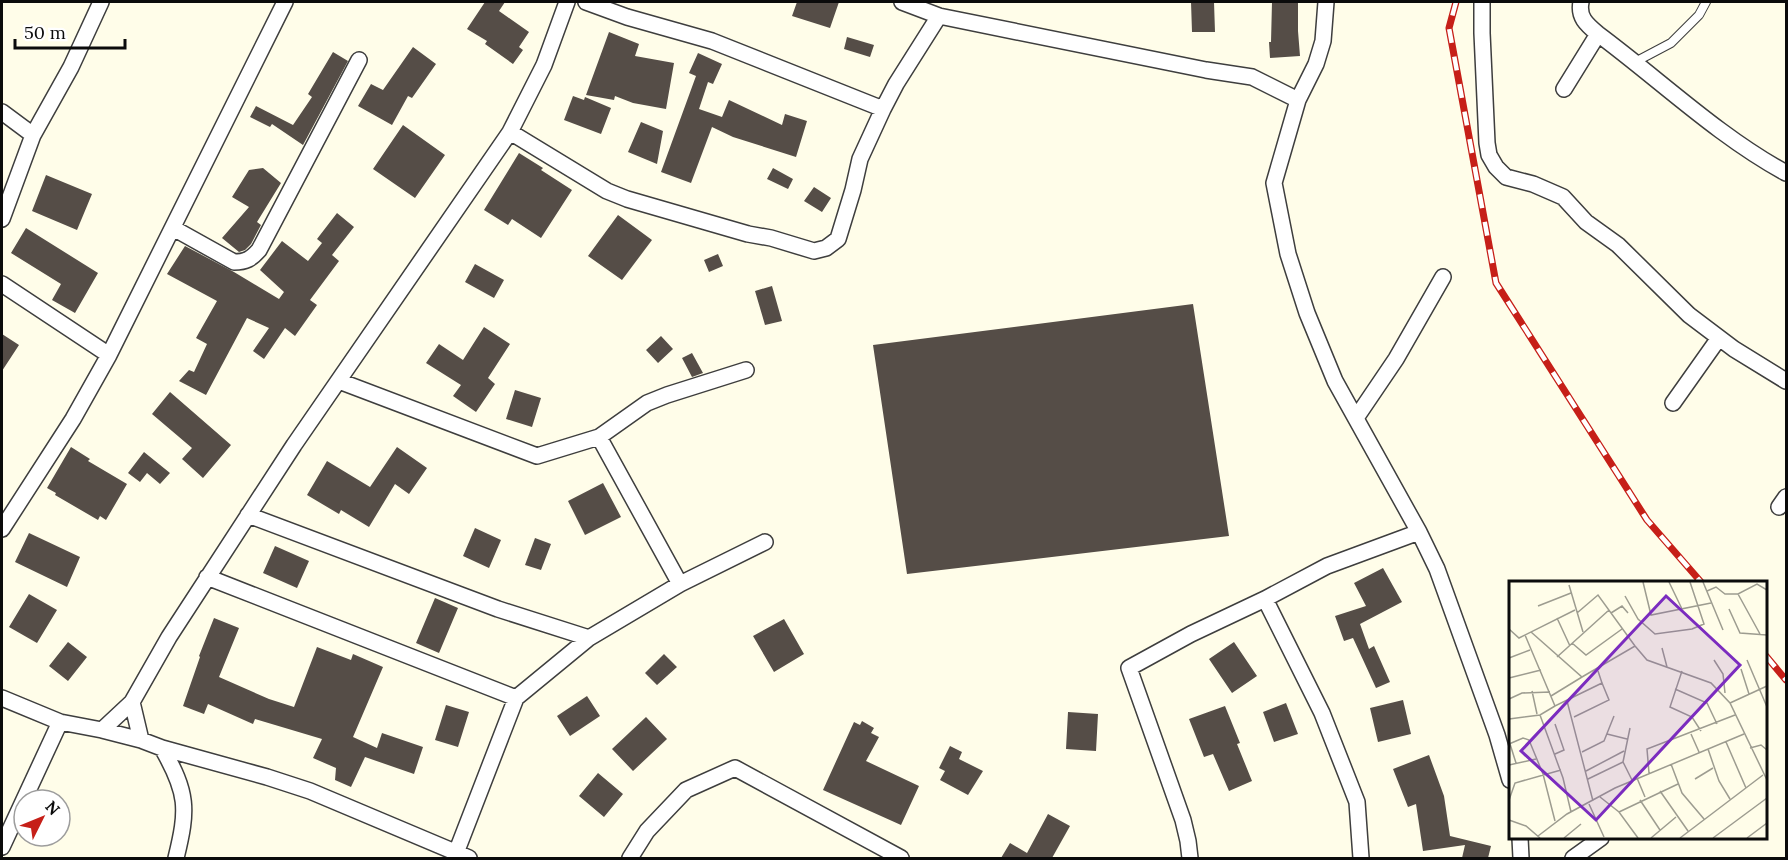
<svg xmlns="http://www.w3.org/2000/svg" width="1788" height="860" font-family="Lora,serif">
<style>
.building{fill:#554d47}
.lines{fill:none;stroke-linecap:round;stroke-linejoin:round}
.lane-casing{stroke:#3e3e3e;stroke-width:10}
.street-casing{stroke:#3e3e3e;stroke-width:18}
.lane{stroke:#fff;stroke-width:8}
.street{stroke:#fff;stroke-width:15}
.rail-casing{stroke:#c61f18;stroke-width:7}
.rail{stroke:#fff;stroke-width:4.5;stroke-dasharray:14;stroke-linecap:butt}
.inset-road{fill:none;stroke:#9d9c90;stroke-width:1.5}
.view{fill:#7b2cbf;fill-opacity:0.15;stroke:#7b2cbf;stroke-width:3}
.inset-edge{fill:none;stroke:#0b0b0b;stroke-width:3}
</style>
<rect width="100%" height="100%" fill="#fffde9"/>
<!-- building -->
<path class="building" d="M485,2H505L499,11L529,32L519,47L523,50L513,64L485,44L487,41L467,29Z
M797,2H839L830,28L792,16Z
M1191,2H1214L1215,32H1192Z
M1272,2H1298V31L1300,56L1270,58L1269,42H1271Z
M609,32L639,44L635,56L674,63L666,109L633,103L615,96L614,100L586,95Z
M847,37L874,45L870,57L844,49Z
M413,47L436,64L412,98L408,96L392,125L358,106L371,84L383,90Z
M333,52L348,61L303,145L272,124L270,127L250,117L256,106L293,125L312,97L308,94Z
M698,53L722,64L713,84L708,82L699,109L722,117L729,100L782,125L785,114L807,121L796,157L733,137L712,127L691,183L661,172L696,76L689,73Z
M573,96L584,100L585,97L611,108L601,134L564,120Z
M641,122L663,131L657,164L628,152Z
M403,125L445,155L415,198L373,169Z
M519,153L543,168L541,170L572,190L541,238L512,219L508,225L484,210Z
M263,168L281,183L257,222L261,225L251,244L245,250L239,252L222,238L249,207L232,197L249,170Z
M773,168L793,179L788,189L767,179Z
M46,175L92,194L77,230L32,211Z
M814,187L831,198L822,212L804,201Z
M337,213L354,227L332,255L339,261L310,300L317,305L295,336L285,328L264,359L253,351L269,328L247,318L206,395L179,381L189,370L194,372L207,344L196,338L217,301L167,274L185,246L234,272L279,299L284,292L260,270L282,241L308,261L322,243L317,239Z
M618,215L652,240L622,280L588,256Z
M26,228L98,273L75,313L52,300L61,284L11,253Z
M718,254L723,266L709,272L704,260Z
M475,264L504,280L494,298L465,282Z
M772,286L782,321L765,325L755,291Z
M1193,304L1229,536L907,574L873,345Z
M484,327L510,344L488,378L495,384L476,412L453,396L461,385L426,363L439,344L463,360Z
M2,334L19,345L2,371Z
M661,336L673,349L658,363L646,350Z
M692,353L703,373L692,377L682,358Z
M515,390L541,398L532,427L506,419Z
M170,392L231,445L203,478L182,459L192,448L152,414Z
M71,447L90,459L88,461L127,484L106,520L100,516L98,520L55,495L56,493L47,488Z
M397,447L427,468L409,494L395,484L369,527L341,510L339,514L307,495L327,461L370,487Z
M144,452L170,473L160,484L147,473L140,482L128,473Z
M603,483L621,517L585,535L568,501Z
M475,528L501,540L489,568L463,556Z
M29,533L80,557L67,587L15,562Z
M535,538L551,544L541,570L525,565Z
M275,546L309,561L297,588L263,573Z
M1383,568L1402,602L1360,624L1369,649L1374,646L1390,682L1376,688L1353,638L1344,641L1335,616L1366,606L1354,583Z
M29,594L57,610L37,643L9,627Z
M435,598L458,608L439,653L416,643Z
M214,618L239,628L219,677L269,699L294,707L317,647L351,660L353,654L383,667L353,737L377,748L382,733L423,747L414,774L365,757L351,787L335,780L336,768L313,758L322,739L255,719L253,724L208,704L204,714L183,706L200,657L199,656Z
M784,619L804,654L774,672L753,636Z
M68,642L87,657L68,681L49,666Z
M1234,642L1257,676L1232,693L1209,659Z
M664,654L677,667L657,685L645,673Z
M587,696L600,716L570,736L557,716Z
M1403,700L1411,734L1378,742L1370,708Z
M1286,703L1298,734L1274,742L1263,712Z
M446,705L469,712L458,747L435,740Z
M1225,706L1240,743L1237,744L1252,781L1229,791L1213,754L1204,757L1189,719Z
M1068,712L1098,714L1096,751L1066,749Z
M646,717L667,739L633,771L612,749Z
M862,721L874,728L871,733L879,737L866,761L919,786L901,825L823,790L854,722L860,725Z
M950,746L962,752L959,759L983,771L968,795L940,780L945,771L939,768Z
M1429,755L1444,796L1450,836L1491,846L1488,858H1462L1465,845L1423,851L1416,804L1408,807L1393,769Z
M598,773L623,794L604,817L579,796Z
M1048,814L1070,826L1052,858H1001L1010,843L1027,853Z"/>
<g class="lines">
<!-- lane casing -->
<g class="lane-casing">
<path id="lane" d="M1635,62L1671,43L1699,15L1706,2"/>
</g>
<!-- street casing -->
<g class="street-casing">
<path id="street" d="M586,2L627,17L712,41L883,109L896,84L939,16
M902,2L939,16L1206,70L1252,77L1298,100L1274,183L1288,254L1307,313L1335,381L1419,532L1437,569L1497,735L1510,780
M1482,2V33L1487,143L1489,155L1496,167L1506,177L1533,184L1563,197L1586,222L1618,245L1689,315L1734,349L1786,381
M1581,2C1578,17 1586,24 1598,34C1660,80 1718,136 1786,173
M1564,89L1598,34
M1298,100L1316,64L1323,41L1326,2
M2,112L33,135
M510,132L607,191L627,199L748,234L771,238L814,251L826,248L838,239L853,190L860,159L883,109
M2,219L33,135L71,67L101,2
M173,228L234,262C246,262 251,259 259,250L359,60
M2,284L109,355
M339,381L537,456L599,437L647,403L667,395L746,370
M1673,403L1719,338
M1356,418L1396,359L1443,277
M599,437L680,584
M1779,507L1786,497
M248,515L498,609L589,638
M2,529L73,419L109,355L285,2
M207,577L516,698
M1265,599L1322,713L1357,802L1361,858
M2,698L60,722L102,730L141,740L162,748L267,777L310,791L469,858
M132,702L141,740
M102,730L132,702L169,637L294,445L510,132L544,65L567,2
M162,748C188,793 188,809 176,858
M1520,838L1521,858
M2,847L60,722
M456,853L516,698L589,638L680,584L765,542
M630,858L647,831L686,790L735,768L901,858
M1190,858L1188,841L1183,820L1129,668L1191,634L1265,599L1327,566L1419,532
M1573,858L1601,838"/>
</g>
<!-- lane -->
<use href="#lane" class="lane"/>
<!-- street -->
<use href="#street" class="street"/>
<!-- rail casing -->
<g class="rail-casing">
<path id="rail" d="M1456,2L1449,28L1496,283L1647,520L1701,582
M1766,656L1786,680"/>
</g>
<!-- rail -->
<use href="#rail" class="rail"/>
</g>
<!-- overview -->
<g transform="translate(1509 581)">
<rect width="258" height="258" fill="#fffde9"/>
<path class="inset-road" d="M134,1L142,34L202,22M160,1L173,28M194,1L214,49M60,4L74,51M198,10L207,6L216,13H229L248,3L258,9M229,13L251,53M116,15L129,38L146,53L183,48L195,43L181,1M29,25L62,12M220,28L231,52L258,54M68,32L89,14L126,65M102,32L113,25L119,32M48,37L61,65M0,48L10,57L66,29M22,51L73,96L126,65L138,79L202,102L221,122L258,199M16,54L46,125L93,102L89,90M63,62L77,74L113,48M153,67L158,86M48,76L100,29M0,77L21,69M205,79L214,93L216,112M238,79L258,126M232,88L240,113M173,90L161,126L183,136L192,150M0,97L32,89M166,108L198,122L208,143M23,110L28,133M42,115L73,96M0,118L13,112L41,111M58,120L84,220M221,122L258,105M31,134L54,197L62,231M65,136L100,119L93,102M0,138L31,134L46,125M121,147L114,181L123,199M98,153L118,158M182,153L190,171M217,161L237,207M0,163L14,157L20,159L34,193L46,240M1,163L7,182M241,167L252,164L258,169M199,168L210,200L221,218M73,171L95,160L105,135M46,173L55,169L46,143M162,183L173,212L195,238M0,184L27,178M77,190L115,170M140,192L138,168L226,134M128,197L136,216M79,198L114,181M186,198L204,187M151,210L179,250M91,216L110,231L129,257M0,219L6,202L52,189M131,219L151,249M80,223L95,256M110,231L169,203M0,239L17,245L31,257M29,255L58,233L106,207L235,153M55,257L72,243M142,257L167,236M171,257L254,194M204,257L258,217M238,257L258,242"/>
<path class="view" d="M157,15L231,84L87,239L12,170Z"/>
<rect width="258" height="258" class="inset-edge"/>
</g>
<!-- border -->
<rect width="1788" height="860" fill="none" stroke="#0b0b0b" stroke-width="6"/>
<!-- north arrow -->
<g transform="translate(42 818) rotate(47)"><circle r="28" fill="#ffffff" stroke="#9d9d9d" stroke-width="1.5"/>
<path d="M0-4.5L10 22L0 15L-10 22Z" fill="#c61f18"/>
<text y="-9" font-size="16" font-weight="bold" text-anchor="middle" fill="#0b0b0b">N</text>
</g>
<!-- scale -->
<path d="M15 39v9h110v-9" fill="none" stroke="#0b0b0b" stroke-width="3"/>
<text x="24" y="39" font-size="18" fill="#0b0b0b" stroke="#ffffff" stroke-width="4.5" paint-order="stroke">50 m</text>
</svg>
